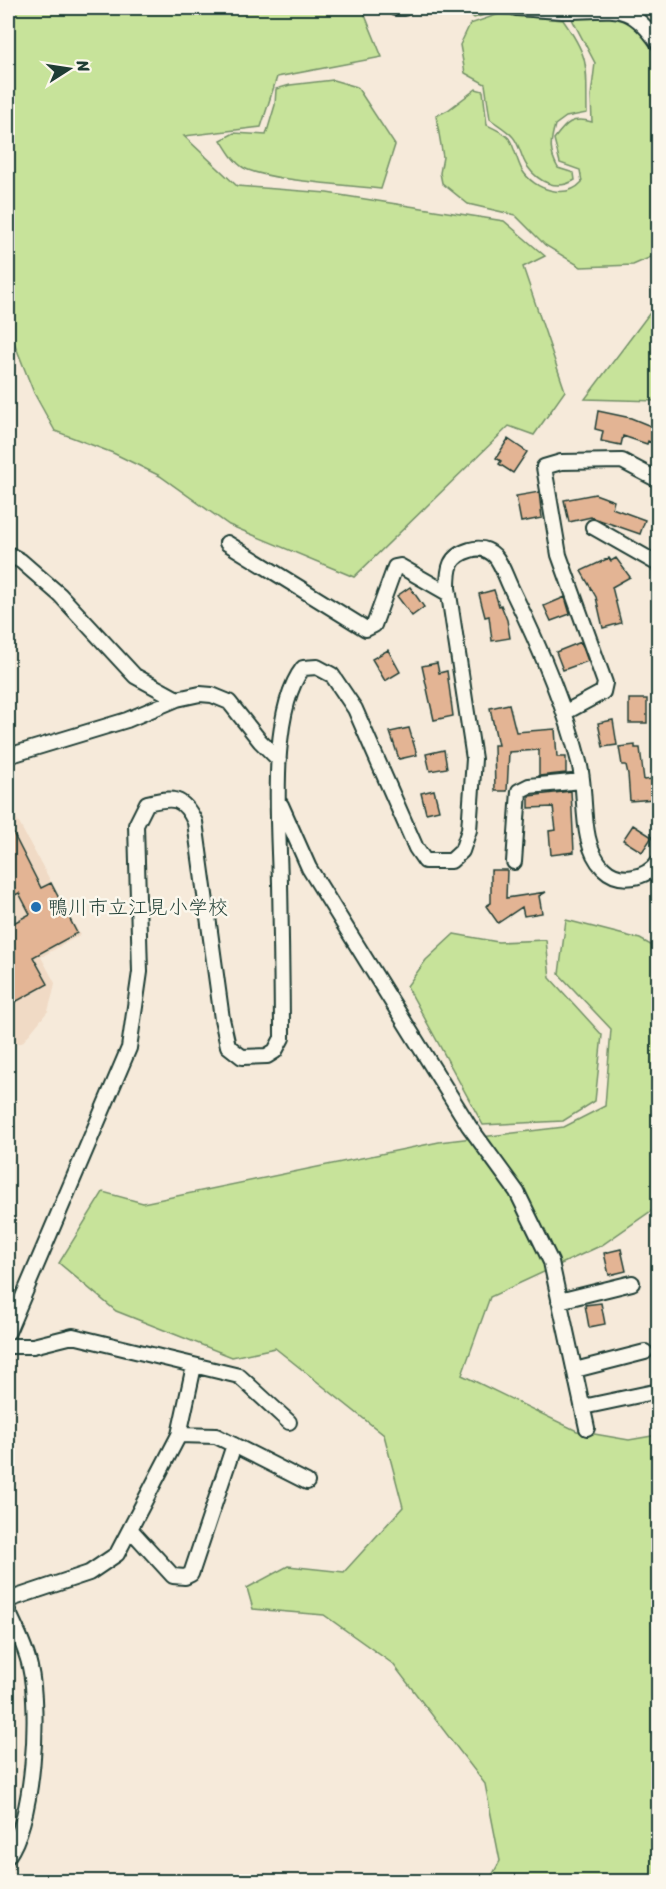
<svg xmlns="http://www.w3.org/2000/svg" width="666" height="1889" font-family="Sriracha,'Klee One',sans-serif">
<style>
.built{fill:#f0dac5}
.green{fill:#c7e39a;stroke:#739067;stroke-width:1.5}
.building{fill:#e3b494;stroke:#1f3d34;stroke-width:1.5}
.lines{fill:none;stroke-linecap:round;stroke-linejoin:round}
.street-casing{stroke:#1f3d34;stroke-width:18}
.street{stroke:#fbf7ec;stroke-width:14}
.poi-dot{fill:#1f6fb2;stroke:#fbf7ec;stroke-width:2}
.labels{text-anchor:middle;stroke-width:5;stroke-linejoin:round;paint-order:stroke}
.poi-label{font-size:20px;fill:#1f3d34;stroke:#fbf7ec;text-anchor:start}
</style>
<rect width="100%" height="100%" fill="#f6eada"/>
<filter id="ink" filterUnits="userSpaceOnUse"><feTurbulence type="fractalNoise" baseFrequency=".0167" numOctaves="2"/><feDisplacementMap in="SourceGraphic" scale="12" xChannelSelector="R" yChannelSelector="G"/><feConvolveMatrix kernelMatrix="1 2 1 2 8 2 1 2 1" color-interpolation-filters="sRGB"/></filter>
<g filter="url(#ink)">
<!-- built -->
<path class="built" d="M8,803L80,935L41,957L55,983L53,993L48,1011L22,1043H8Z"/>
<!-- green -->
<path class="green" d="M8,8H362L382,57L277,77L261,127L184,136L237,186L327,193L504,221L545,256L523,267L565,391L534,435L509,426L354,577L229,525L160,476L113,453L55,431L34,393L8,327Z
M464,8H535L526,11H499L474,18Z
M619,13L650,39L658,53V254L633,265L581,267L545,245L515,215L468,204L442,183L440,173L443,157L436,116L448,110L476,89L483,91L487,125C493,128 507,134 510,140C515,149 517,161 522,170C534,190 566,200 582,182L580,170L560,163L554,139C566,123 572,116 592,122L591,96L595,63L572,19Z
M499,14L563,20C591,60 586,66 587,113L566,117L555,125C550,142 549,152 558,168L574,173L575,180C557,191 539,183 527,166C521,158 520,145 513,137C507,130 498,125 490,119L485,84L465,73L460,45L470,24Z
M333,80L357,87L395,145L381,189C350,185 269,181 244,168C234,162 227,150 221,140L234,133L266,135L275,105L276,89L290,85Z
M658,302V401L585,399Z
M566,920L640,939L658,949V1206L602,1245L490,1297L462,1375L577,1431L629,1440L658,1435V1881H489L500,1861L485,1784L393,1664L324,1615L253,1609L247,1588L288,1566L344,1572L403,1507L384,1435L275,1348L232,1357L116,1311L59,1263L103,1192L143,1203L439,1142L564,1127L605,1106L611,1029L559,974Z
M454,934L498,942L546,940L550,978L602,1035L595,1101L563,1121L483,1125L407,986L426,960Z"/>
<!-- building -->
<path class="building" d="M598,411L631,418L658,429V446L648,441L647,444L623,436L621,445L601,441L603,431L595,429Z
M508,439L527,452L513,473L499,464L501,461L496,458Z
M539,492L542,518L521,522L516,496Z
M595,494L614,501L612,508L645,520L640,534L591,517L569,522L564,500Z
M609,558L611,561L616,558L630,577L612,587L621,623L603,628L596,597L581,571Z
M410,587L424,607L412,616L397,596Z
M494,590L499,606L501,605L507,620L510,638L492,641L489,616L485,617L479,594Z
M565,597L570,614L551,621L544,606Z
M581,642L588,661L563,670L556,652Z
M388,650L400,672L385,681L372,659Z
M437,663L439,673L447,671L453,716L434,720L422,666Z
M629,699H647V723H629Z
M509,704L516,732L555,729L557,757H566V773L539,776V750L509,752L507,791H495L494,745H498L490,708Z
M613,720L617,745L603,747L598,723Z
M409,728L417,755L399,759L390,732Z
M635,745V748H640L644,780L653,779L654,799L630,801L628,774L626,765H622L619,747Z
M444,750L447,768L430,771L426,754Z
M434,790L439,810L426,813L421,793Z
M571,791L574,852L551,855L549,831L556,830L553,807L529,808V796Z
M8,823L41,888L51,883L77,933L33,957L48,984L8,1006V926L30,914L19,893L15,895L8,881Z
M633,825L652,837L642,852L623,840Z
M491,870H507L506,898L546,892L539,896L542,913L524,916L522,907L498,923L486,906L491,903Z
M621,1249L626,1271L609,1275L604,1253Z
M601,1303L605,1324L589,1327L585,1305Z"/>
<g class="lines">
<!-- street casing -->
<g class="street-casing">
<path id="street" d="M395,8H404
M516,8C534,9 551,11 568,11C614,11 628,0 658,43
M593,527L658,564
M227,543L366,629L374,625L395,567L400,566L449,594
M8,554L21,561L60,595L135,676L177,699
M564,713L603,692L605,683L559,555L544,467L561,462L622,461L658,480
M8,756L127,720L177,699L200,694L212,695L229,702L260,741L279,760
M281,805L309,868L469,1126L517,1192L551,1262L587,1428
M514,862L519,791L529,786L582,781
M559,1301L632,1283
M8,1332L129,1048L140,972L136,825L147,803C173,797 183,796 195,822L222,1019L228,1046L242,1057L267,1056L275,1051L282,1038C282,986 281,935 280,883C279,827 268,713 303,668L317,667L332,675L355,709L416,848L425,861H451L462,851L469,830L474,759L448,588C448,568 449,556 470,550C479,547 488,549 495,556C502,564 506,578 511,588C538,643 564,703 579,762C588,795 578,842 603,868C619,884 646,879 658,862
M8,1346H33L73,1336L239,1376L289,1422
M575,1370L645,1352
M583,1407L654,1392
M179,1435L194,1366
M130,1529L173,1576L185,1577L191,1574L234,1445
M8,1600L89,1573L117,1554L179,1435L216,1436L307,1482
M8,1611C16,1629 26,1647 30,1667C40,1711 34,1819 8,1856"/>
</g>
<!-- street -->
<use href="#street" class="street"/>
</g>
</g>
<!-- markers -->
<circle class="poi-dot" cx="36" cy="907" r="6"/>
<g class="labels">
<!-- poi labels -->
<g class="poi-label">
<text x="48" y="914">鴨川市立江見小学校</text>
</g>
</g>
<!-- margin -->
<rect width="666" height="1889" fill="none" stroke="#fbf7ec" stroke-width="30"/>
<rect x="15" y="15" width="636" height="1859" fill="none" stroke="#1f3d34" stroke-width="2" filter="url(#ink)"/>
<!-- north arrow -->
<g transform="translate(69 69) rotate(78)" stroke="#fbf7ec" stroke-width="4.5" paint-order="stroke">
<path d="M0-4.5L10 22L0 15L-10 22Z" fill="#1f3d34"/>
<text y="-9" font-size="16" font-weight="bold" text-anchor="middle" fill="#1f3d34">N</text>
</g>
</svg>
